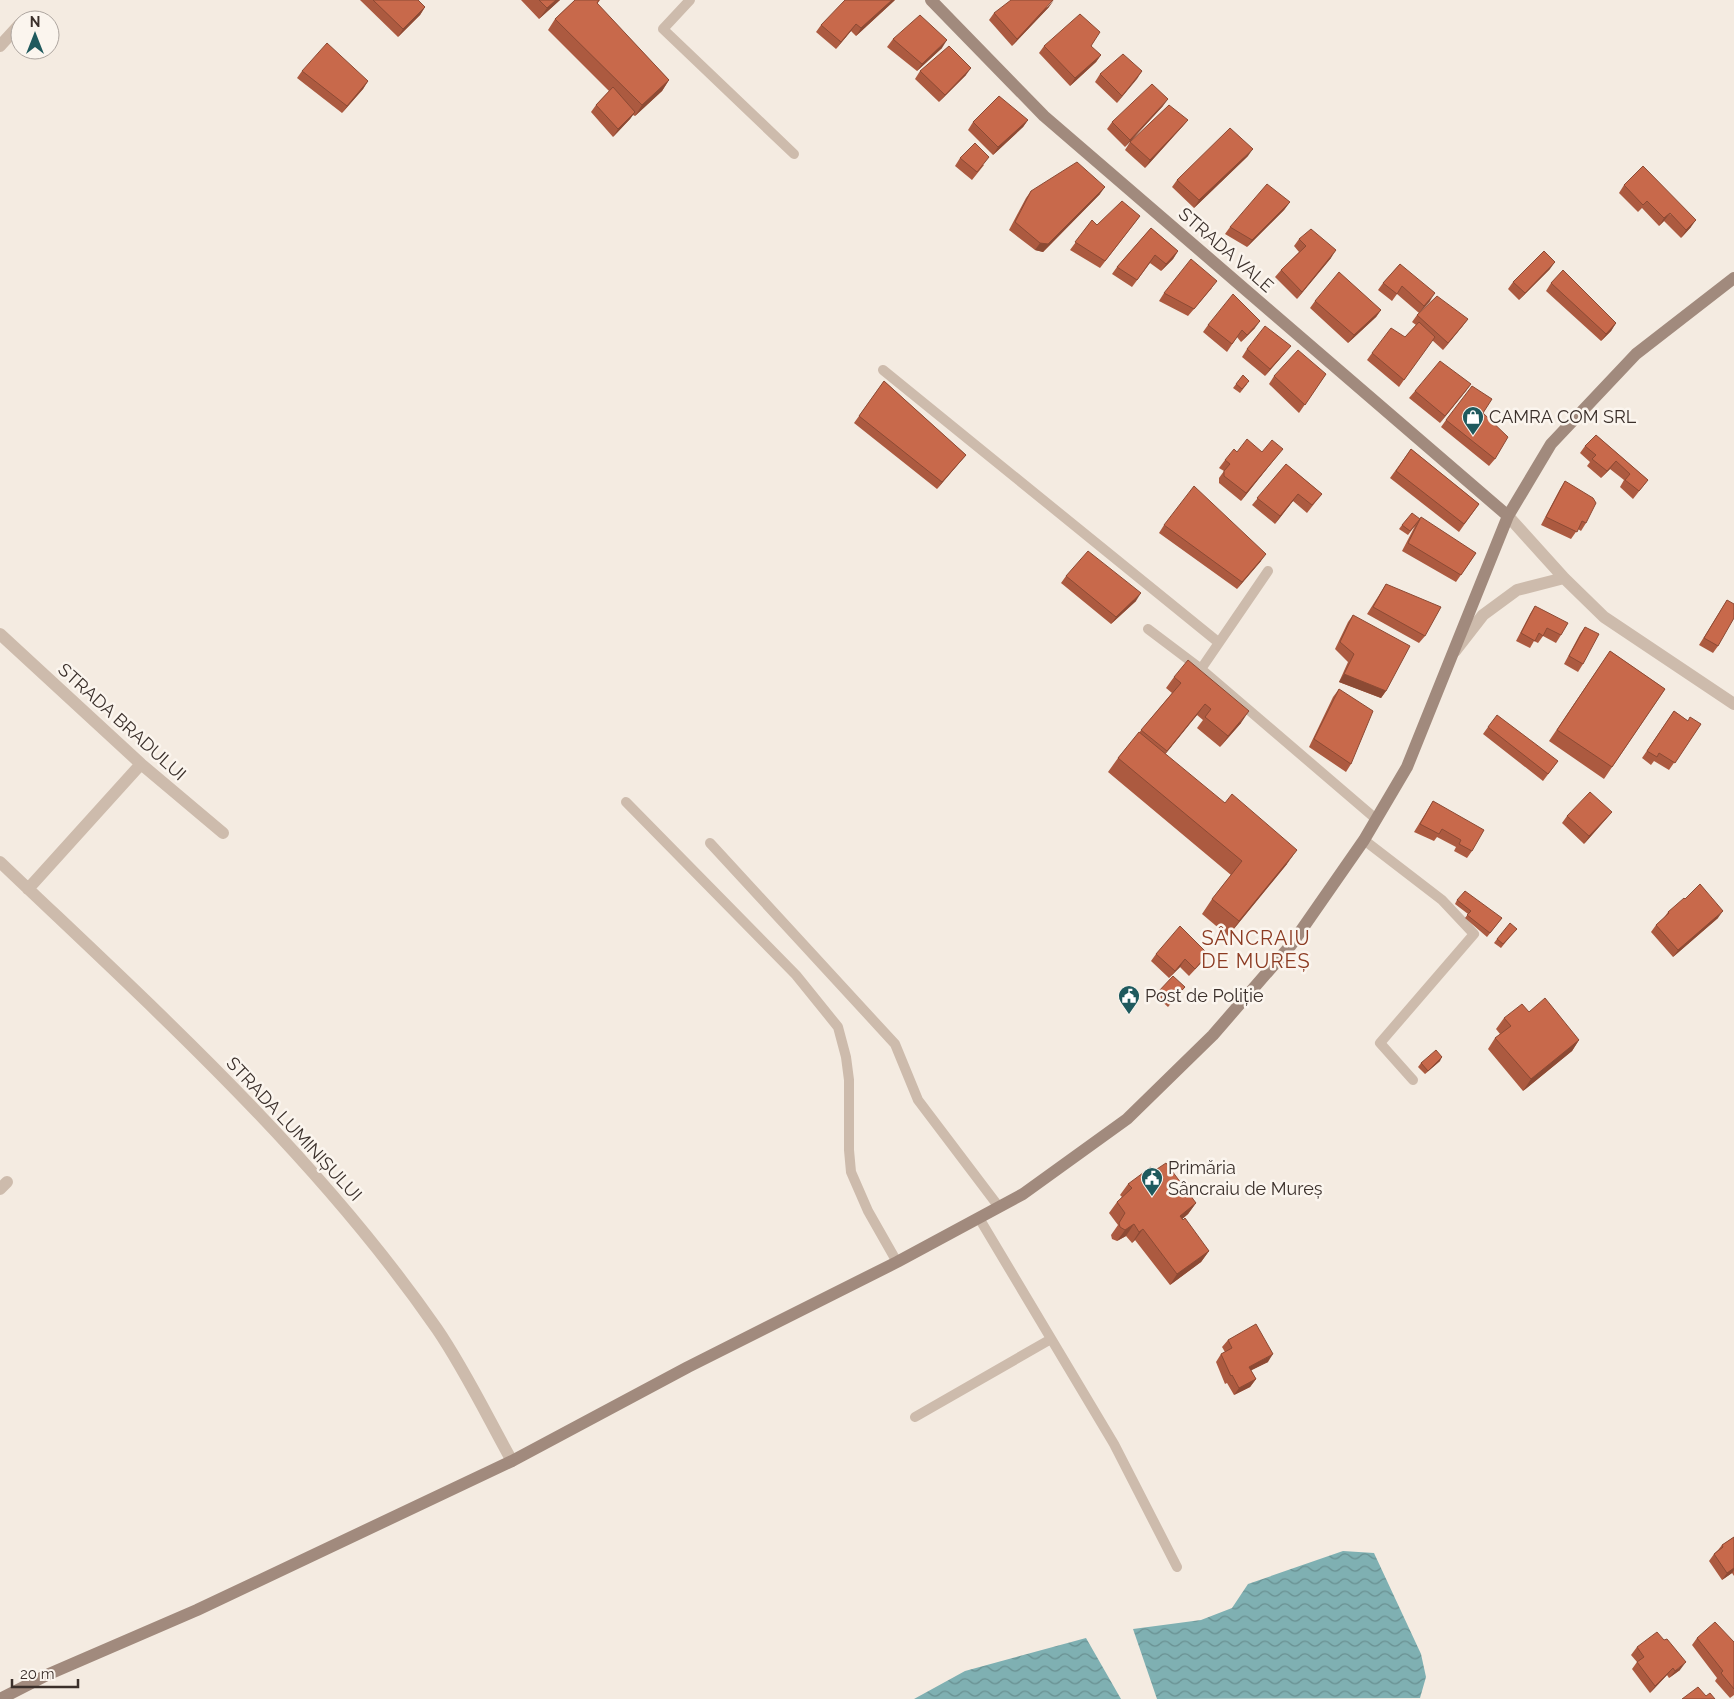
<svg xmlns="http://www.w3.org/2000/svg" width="1734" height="1699" font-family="Raleway,sans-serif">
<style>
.water{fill:url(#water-waves)}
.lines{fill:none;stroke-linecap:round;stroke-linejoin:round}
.lane{stroke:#cdbbac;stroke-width:10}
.street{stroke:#cdbbac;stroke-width:12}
.secondary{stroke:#a18a7d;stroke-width:12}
.wall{fill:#ac5a40}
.shaded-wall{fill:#8c4a34}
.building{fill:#c8694b;stroke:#8c4a34}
.labels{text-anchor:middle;stroke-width:5;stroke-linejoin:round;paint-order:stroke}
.street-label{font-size:18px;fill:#3b302b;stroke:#fbf5ee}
.poi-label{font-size:18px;fill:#3b302b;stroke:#fbf5ee;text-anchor:start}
.quarter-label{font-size:20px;letter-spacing:1px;fill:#8c3b22;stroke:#fbf5ee}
</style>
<defs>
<pattern id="water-waves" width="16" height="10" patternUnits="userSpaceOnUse" patternTransform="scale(1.25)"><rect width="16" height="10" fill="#7fb0b2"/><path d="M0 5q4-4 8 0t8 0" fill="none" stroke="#699091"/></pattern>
</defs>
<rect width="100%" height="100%" fill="#f4ebe1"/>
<!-- water -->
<path class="water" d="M1343,1551L1374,1553L1421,1654L1426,1677L1420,1698L1157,1699L1133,1629L1201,1620L1232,1608L1248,1584Z
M1086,1638L1121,1699H914L965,1671Z"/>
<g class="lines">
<!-- lane -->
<path class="lane" d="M690,0L663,29L794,154
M883,370L1218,642
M1148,629L1201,669L1376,819
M1201,669L1268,571
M626,802L796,975L838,1027L846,1057L849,1080V1150L851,1172L868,1211L897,1262
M1364,840L1442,900L1474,934L1380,1043L1413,1080
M710,843L895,1044L918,1100L999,1207
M979,1218L1114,1444L1177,1567
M915,1417L1051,1339"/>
<!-- street -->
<path class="street" d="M0,46L20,24
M1508,516L1564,578L1604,617L1734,704
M0,634L141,764L223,833
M1455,651L1483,615L1517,590L1564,578
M0,862C154,1009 315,1153 437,1329C465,1370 488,1418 512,1461
M28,889L141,764
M0,1189L7,1182"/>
<!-- secondary -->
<path class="secondary" d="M931,0L1044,116L1508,516
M0,1699L49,1674L197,1610L512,1461L688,1367L897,1262L1023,1194L1127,1119L1213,1035L1291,945L1364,840L1407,767L1508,516L1551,444L1636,354L1734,278"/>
</g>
<!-- wall -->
<path class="wall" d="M360,0H418L425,7L420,15L398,37Z
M521,0H560L539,19Z
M575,0H600L597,4L669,80L662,91L635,116L633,115L630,119L613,137L591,112L596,105L609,91L548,30L555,19Z
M895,0L856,36L851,31L836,49L816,32L821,25Z
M1049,7L1012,46L989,20L994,13Z
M893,39L942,48L917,71L887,47Z
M1044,46L1101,55L1096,62L1070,86L1039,53Z
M302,71L368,81L363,89L342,113L297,78Z
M920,71L966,75L939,102L915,79Z
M1142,71L1117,103L1095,82L1100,74Z
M1163,106L1125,147L1107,129L1112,122Z
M1028,120L1023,127L993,155L968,130L973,122Z
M1188,120L1182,127L1145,168L1125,150L1130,142Z
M1248,156L1194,208L1172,187L1177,180Z
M960,158L984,165L972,180L955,166Z
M1624,185L1691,227L1681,238L1664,221L1659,226L1642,208L1638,212L1619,193Z
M1031,191L1100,194L1043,252L1035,250L1009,230L1026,198Z
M1290,202L1284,210L1247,247L1225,234L1230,227Z
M1140,216L1100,268L1070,250L1092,220L1097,225Z
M1151,228L1178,251L1173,259L1161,271L1150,263L1132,287L1112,274L1117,267Z
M1299,239L1331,258L1297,299L1275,277L1281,270L1299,252L1294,246Z
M1400,264L1430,301L1419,313L1397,294L1392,301L1378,290L1383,283Z
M1550,269L1519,300L1508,289L1513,282Z
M1551,283L1616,323L1611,331L1601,341L1546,291Z
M1212,288L1188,316L1159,301L1164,293Z
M1315,301L1381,310L1376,317L1348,343L1310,308Z
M1417,315L1468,319L1443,350L1432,340L1399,387L1367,360L1372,353L1405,337L1416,325L1412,322Z
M1208,325L1255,328L1241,342L1237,337L1227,352L1203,332Z
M1247,349L1285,353L1265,376L1242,357Z
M1326,374L1299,413L1269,384L1274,376Z
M1243,375L1247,384L1240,393L1233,388Z
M884,381L966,455L960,462L937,489L854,423Z
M1471,384L1440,423L1409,398L1415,391Z
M1483,413L1495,459L1489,466L1441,427L1446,420Z
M1596,435L1648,480L1633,499L1620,487L1624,480L1610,469L1601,478L1587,466L1590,462L1580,453L1585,446Z
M1411,449L1479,504L1459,532L1390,478Z
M1237,452H1262L1277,456L1241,501L1219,483V478L1224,471L1219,468L1225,460Z
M1286,464L1322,494L1307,513L1293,501L1275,524L1252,505Z
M1565,481L1586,523L1581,531L1578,529L1571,539L1541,525L1560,489Z
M1420,519L1476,553L1456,582L1402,551L1415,526L1408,535L1399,529L1402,525Z
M1164,525L1261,561L1237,589L1159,533Z
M1066,576L1136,601L1111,624L1061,583Z
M1386,584L1425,636L1419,643L1367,614Z
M1727,600L1718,646L1713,653L1699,645Z
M1535,606L1561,635L1556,643L1543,636L1538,643L1534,641L1530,648L1516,641L1530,614Z
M1353,615L1386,691L1381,698L1339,682L1348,662L1335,649L1348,622Z
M1585,627L1583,664L1578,672L1564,664L1580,634Z
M1610,651L1665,689L1604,779L1549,741Z
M1174,677L1241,723L1220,747L1197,728L1203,720L1197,715L1165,754L1287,864L1228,936L1202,914L1212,899L1231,875L1108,772L1118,758L1172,693L1166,688Z
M1339,689L1351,764L1346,772L1309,747L1333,697Z
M1674,711L1688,721L1701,724L1669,770L1654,761L1651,765L1642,758Z
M1488,727L1558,761L1543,781L1483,734Z
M1433,801L1472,851L1467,858L1454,851L1456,847L1437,837L1434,841L1414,832Z
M1612,812L1606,819L1584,844L1562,823L1567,816Z
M1685,899L1718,918L1673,957L1651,932L1656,925L1663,919L1668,912Z
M1457,900L1502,918L1487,937L1465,918L1468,914L1455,904Z
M1514,932L1501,948L1494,943L1497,939Z
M1156,954H1208L1203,961L1189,976L1180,967L1169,978L1151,961Z
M1185,987L1168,1007L1155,995L1158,992Z
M1504,1018L1579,1040L1572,1051L1523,1091L1488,1049L1495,1038L1500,1034L1496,1029Z
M1440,1061L1425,1074L1418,1067L1421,1063Z
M1154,1171L1196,1203L1188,1214L1182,1219L1209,1251L1201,1262L1170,1285L1135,1240L1132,1243L1126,1236L1117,1241L1112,1239L1111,1235L1118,1225L1109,1213L1117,1202L1122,1197L1120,1195L1128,1184Z
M1228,1340L1268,1362L1251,1370L1256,1379L1250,1387L1234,1395L1227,1383L1225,1384L1216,1362L1221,1354L1225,1352L1222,1347Z
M1734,1537V1576L1732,1573L1722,1580L1709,1561L1714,1554L1718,1550L1722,1545Z
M1697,1638L1734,1642V1695L1730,1698L1715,1681L1717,1678L1692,1645Z
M1637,1647L1680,1670L1669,1678L1667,1675L1650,1693L1632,1669L1637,1662L1631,1655Z"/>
<!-- shaded-wall -->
<path class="shaded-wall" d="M556,0H560L539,19L547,8Z
M892,0H895L856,36L861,28Z
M1054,0L1049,7L1012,46L1017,39Z
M425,7L420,15L398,37L403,29Z
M856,24L851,31L836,49L841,42Z
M947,40L942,48L917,71L922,64Z
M1101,55L1096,62L1070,86L1075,78Z
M971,68L966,75L939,102L945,95Z
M1142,71L1137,79L1117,103L1122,96Z
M669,80L662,91L635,116L642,105Z
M368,81L363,89L342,113L347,106Z
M1168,99L1163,106L1125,147L1130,140Z
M635,112L630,119L613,137L618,129Z
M1028,120L1023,127L993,155L998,147Z
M1188,120L1182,127L1145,168L1150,160Z
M1253,149L1248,156L1194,208L1199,200Z
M1105,187L1100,194L1043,252L1035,250L1040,243Z
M1290,202L1284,210L1247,247L1252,240Z
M1670,213L1664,221L1659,226L1664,218Z
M1696,220L1691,227L1681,238L1686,230Z
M1336,250L1331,258L1297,299L1302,292Z
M1178,251L1173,259L1161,271L1166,264Z
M1555,262L1550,269L1519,300L1525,293Z
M1435,293L1430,301L1419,313L1424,306Z
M1381,310L1376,317L1348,343L1354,335Z
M1468,319L1462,327L1443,350L1448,343Z
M1260,321L1255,328L1241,342L1247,335Z
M1616,323L1611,331L1601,341L1606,334Z
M1291,346L1285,353L1265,376L1270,369Z
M1471,384L1466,391L1440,423L1445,416Z
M1283,449L1277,456L1241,501L1246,493Z
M966,455L960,462L937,489L942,482Z
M1616,461L1610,469L1601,478L1607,471Z
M1298,494L1293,501L1275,524L1280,516Z
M1266,554L1261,561L1237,589L1242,582Z
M1141,593L1136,601L1111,624L1116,617Z
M1344,674L1386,691L1381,698L1339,682Z
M1205,704L1197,715L1159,762L1167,751Z
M1249,711L1241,723L1220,747L1228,736Z
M1612,812L1606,819L1584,844L1589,836Z
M1297,850L1287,864L1228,936L1239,921Z
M1723,911L1718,918L1673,957L1678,950Z
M1185,959L1180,967L1169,978L1175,971Z
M1579,1040L1572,1051L1523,1091L1531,1079Z
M1442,1057L1440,1061L1425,1074Z
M1196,1203L1188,1214L1172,1228L1180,1216Z
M1134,1224L1126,1236L1117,1241L1125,1230Z
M1143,1229L1135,1240L1132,1243L1139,1232Z
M1209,1251L1201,1262L1170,1285L1177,1274Z
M1273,1354L1268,1362L1244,1374L1249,1367Z
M1256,1379L1250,1387L1234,1395L1239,1388Z
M1734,1568V1570L1732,1573L1722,1580L1727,1573Z
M1686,1662L1680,1670L1669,1678L1675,1671Z
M1673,1668L1667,1675L1650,1693L1655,1686Z"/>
<!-- building -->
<path class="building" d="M373,0H418L425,7L403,29Z
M539,0H556L547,8Z
M575,0H599L597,3L669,80L642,105L555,19Z
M845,0H892L861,28L856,24L841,42L821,25Z
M1011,0H1053L1017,39L994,13Z
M1080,14L1100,32L1091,46L1101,55L1075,78L1044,46Z
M920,15L947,40L922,64L893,39Z
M327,43L368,81L347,106L302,71Z
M949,46L971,68L945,95L920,71Z
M1123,54L1142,71L1122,96L1100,74Z
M1152,84L1168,99L1130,140L1112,122Z
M613,87L635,112L618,129L596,105Z
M999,96L1028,120L998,147L973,122Z
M1169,105L1188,120L1150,160L1130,142Z
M1230,128L1253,149L1199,200L1177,180Z
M975,143L989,157L977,172L960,158Z
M1077,162L1105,187L1048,244L1040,243L1015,222L1031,191Z
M1643,166L1696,220L1686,230L1670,213L1664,218L1647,201L1643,205L1624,185Z
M1267,184L1290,202L1252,240L1230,227Z
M1122,201L1140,216L1105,261L1075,242L1092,220L1097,225Z
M1151,228L1178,251L1166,264L1155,255L1137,280L1117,267Z
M1311,229L1336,250L1302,292L1281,270L1306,246L1299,239Z
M1544,251L1555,262L1525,293L1513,282Z
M1191,259L1217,281L1194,309L1164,293Z
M1400,264L1435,293L1424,306L1402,286L1397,294L1383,283Z
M1563,270L1616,323L1606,334L1551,283Z
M1339,272L1381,310L1354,335L1315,301Z
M1233,294L1260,321L1247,335L1242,330L1232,344L1208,325Z
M1437,296L1468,319L1448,343L1417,315Z
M1419,322L1435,337L1404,380L1372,353L1391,328L1405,337Z
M1265,326L1291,346L1270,369L1247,349Z
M1298,350L1326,374L1305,405L1274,376Z
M1440,361L1471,384L1445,416L1415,391Z
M1243,375L1249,381L1242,389L1236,384Z
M884,381L966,455L942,482L859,416Z
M1472,386L1492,399L1483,413L1508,437L1495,459L1446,420Z
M1596,435L1648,480L1639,491L1625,480L1630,474L1616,461L1607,471L1592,459L1596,455L1585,446Z
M1247,439L1262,452L1272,440L1283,449L1246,493L1224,476V471L1230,464L1225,460L1234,449L1237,452Z
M1411,449L1479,504L1464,524L1396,471Z
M1286,464L1322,494L1312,505L1298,494L1280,516L1257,498Z
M1565,481L1593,498L1596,503L1586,523L1582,521L1577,532L1546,517Z
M1194,486L1266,554L1242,582L1164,525Z
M1412,513L1420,519L1410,531L1402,525Z
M1421,517L1476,553L1461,575L1408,543Z
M1088,551L1141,593L1116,617L1066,576Z
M1386,584L1441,607L1425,636L1373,607Z
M1727,600L1734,604V618L1718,646L1704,638Z
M1535,606L1568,623L1561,635L1547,628L1543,636L1539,633L1535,641L1521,633Z
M1353,615L1410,646L1386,691L1344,674L1354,654L1340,642Z
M1585,627L1599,634L1583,664L1569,656Z
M1610,651L1665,689L1612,767L1557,730Z
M1188,660L1249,711L1228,736L1205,717L1211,709L1205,704L1167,751L1141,730L1181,683L1174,677Z
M1339,689L1373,711L1351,764L1314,739Z
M1674,711L1688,721L1690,717L1701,724L1675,763L1659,753L1657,757L1647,751Z
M1497,715L1558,761L1548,774L1488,727Z
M1139,732L1225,803L1232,794L1297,850L1239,921L1212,899L1242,861L1118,758Z
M1590,792L1612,812L1589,836L1567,816Z
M1433,801L1484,830L1472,851L1459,844L1461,840L1442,829L1439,834L1420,824Z
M1700,884L1723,911L1678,950L1656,925L1669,913L1668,912L1684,898L1685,899Z
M1465,891L1502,918L1490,933L1467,915L1471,911L1457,900Z
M1510,923L1517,929L1503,944L1497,939Z
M1180,926L1208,954L1195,969L1185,959L1175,971L1156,954Z
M1173,976L1185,987L1170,1003L1158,992Z
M1545,998L1579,1040L1531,1079L1495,1038L1511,1026L1504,1018L1522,1004L1529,1012Z
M1436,1050L1442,1057L1428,1071L1421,1063Z
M1166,1163L1196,1203L1180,1216L1183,1220L1185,1218L1209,1251L1177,1274L1143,1229L1139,1232L1134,1224L1125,1230L1120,1227L1119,1223L1125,1213L1117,1202L1132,1188L1128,1184L1151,1167L1154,1171Z
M1256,1324L1273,1354L1249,1367L1256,1379L1239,1388L1232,1375L1231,1376L1221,1354L1232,1348L1228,1340Z
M1734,1537V1568L1727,1573L1714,1554L1723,1547L1722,1545Z
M1715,1622L1734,1642V1689L1721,1673L1723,1671L1697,1638Z
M1657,1632L1664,1640L1667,1639L1686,1662L1675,1671L1673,1668L1655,1686L1637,1662L1644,1657L1637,1647Z
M1698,1687L1706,1696L1710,1693L1715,1699H1682Z"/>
<!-- icons -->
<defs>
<g id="shop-pin" transform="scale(1.125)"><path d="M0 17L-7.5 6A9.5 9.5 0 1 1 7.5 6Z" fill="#1f5a5e" stroke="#fbf5ee"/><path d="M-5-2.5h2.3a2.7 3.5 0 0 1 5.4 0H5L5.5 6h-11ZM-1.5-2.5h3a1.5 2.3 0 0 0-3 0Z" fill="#fff"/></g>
<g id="civic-pin" transform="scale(1.125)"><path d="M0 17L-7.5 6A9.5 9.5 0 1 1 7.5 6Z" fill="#1f5a5e" stroke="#fbf5ee"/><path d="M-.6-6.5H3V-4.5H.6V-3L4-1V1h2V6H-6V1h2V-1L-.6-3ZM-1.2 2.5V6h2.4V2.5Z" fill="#fff"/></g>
</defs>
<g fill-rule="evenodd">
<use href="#shop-pin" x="1473" y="417"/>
<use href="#civic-pin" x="1129" y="996"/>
<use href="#civic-pin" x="1152" y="1178"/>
</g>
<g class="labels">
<!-- street labels -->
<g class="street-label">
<text transform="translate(1226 250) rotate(41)" y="6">STRADA VALE</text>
<text transform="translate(122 722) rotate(42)" y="6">STRADA BRADULUI</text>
<text transform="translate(294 1129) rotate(47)" y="6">STRADA LUMINIȘULUI</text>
</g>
<!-- poi labels -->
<g class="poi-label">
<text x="1489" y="423">CAMRA COM SRL</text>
<text x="1145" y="1002">Post de Poliție</text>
<text x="1168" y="1174">Primăria<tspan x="1168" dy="21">Sâncraiu de Mureș</tspan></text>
</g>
<!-- quarter labels -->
<g class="quarter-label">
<text x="1256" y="945">SÂNCRAIU<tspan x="1256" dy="23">DE MUREȘ</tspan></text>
</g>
</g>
<!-- north arrow -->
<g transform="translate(35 35)"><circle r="24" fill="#fbf5ee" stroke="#aea6a0"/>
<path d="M0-4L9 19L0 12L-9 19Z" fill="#1f5a5e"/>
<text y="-8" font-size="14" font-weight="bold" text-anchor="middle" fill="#3b302b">N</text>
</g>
<!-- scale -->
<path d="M12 1679v8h66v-8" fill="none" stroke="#3b302b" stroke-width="2.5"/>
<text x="20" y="1679" font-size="15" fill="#3b302b" stroke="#fbf5ee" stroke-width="4" paint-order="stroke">20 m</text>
</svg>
